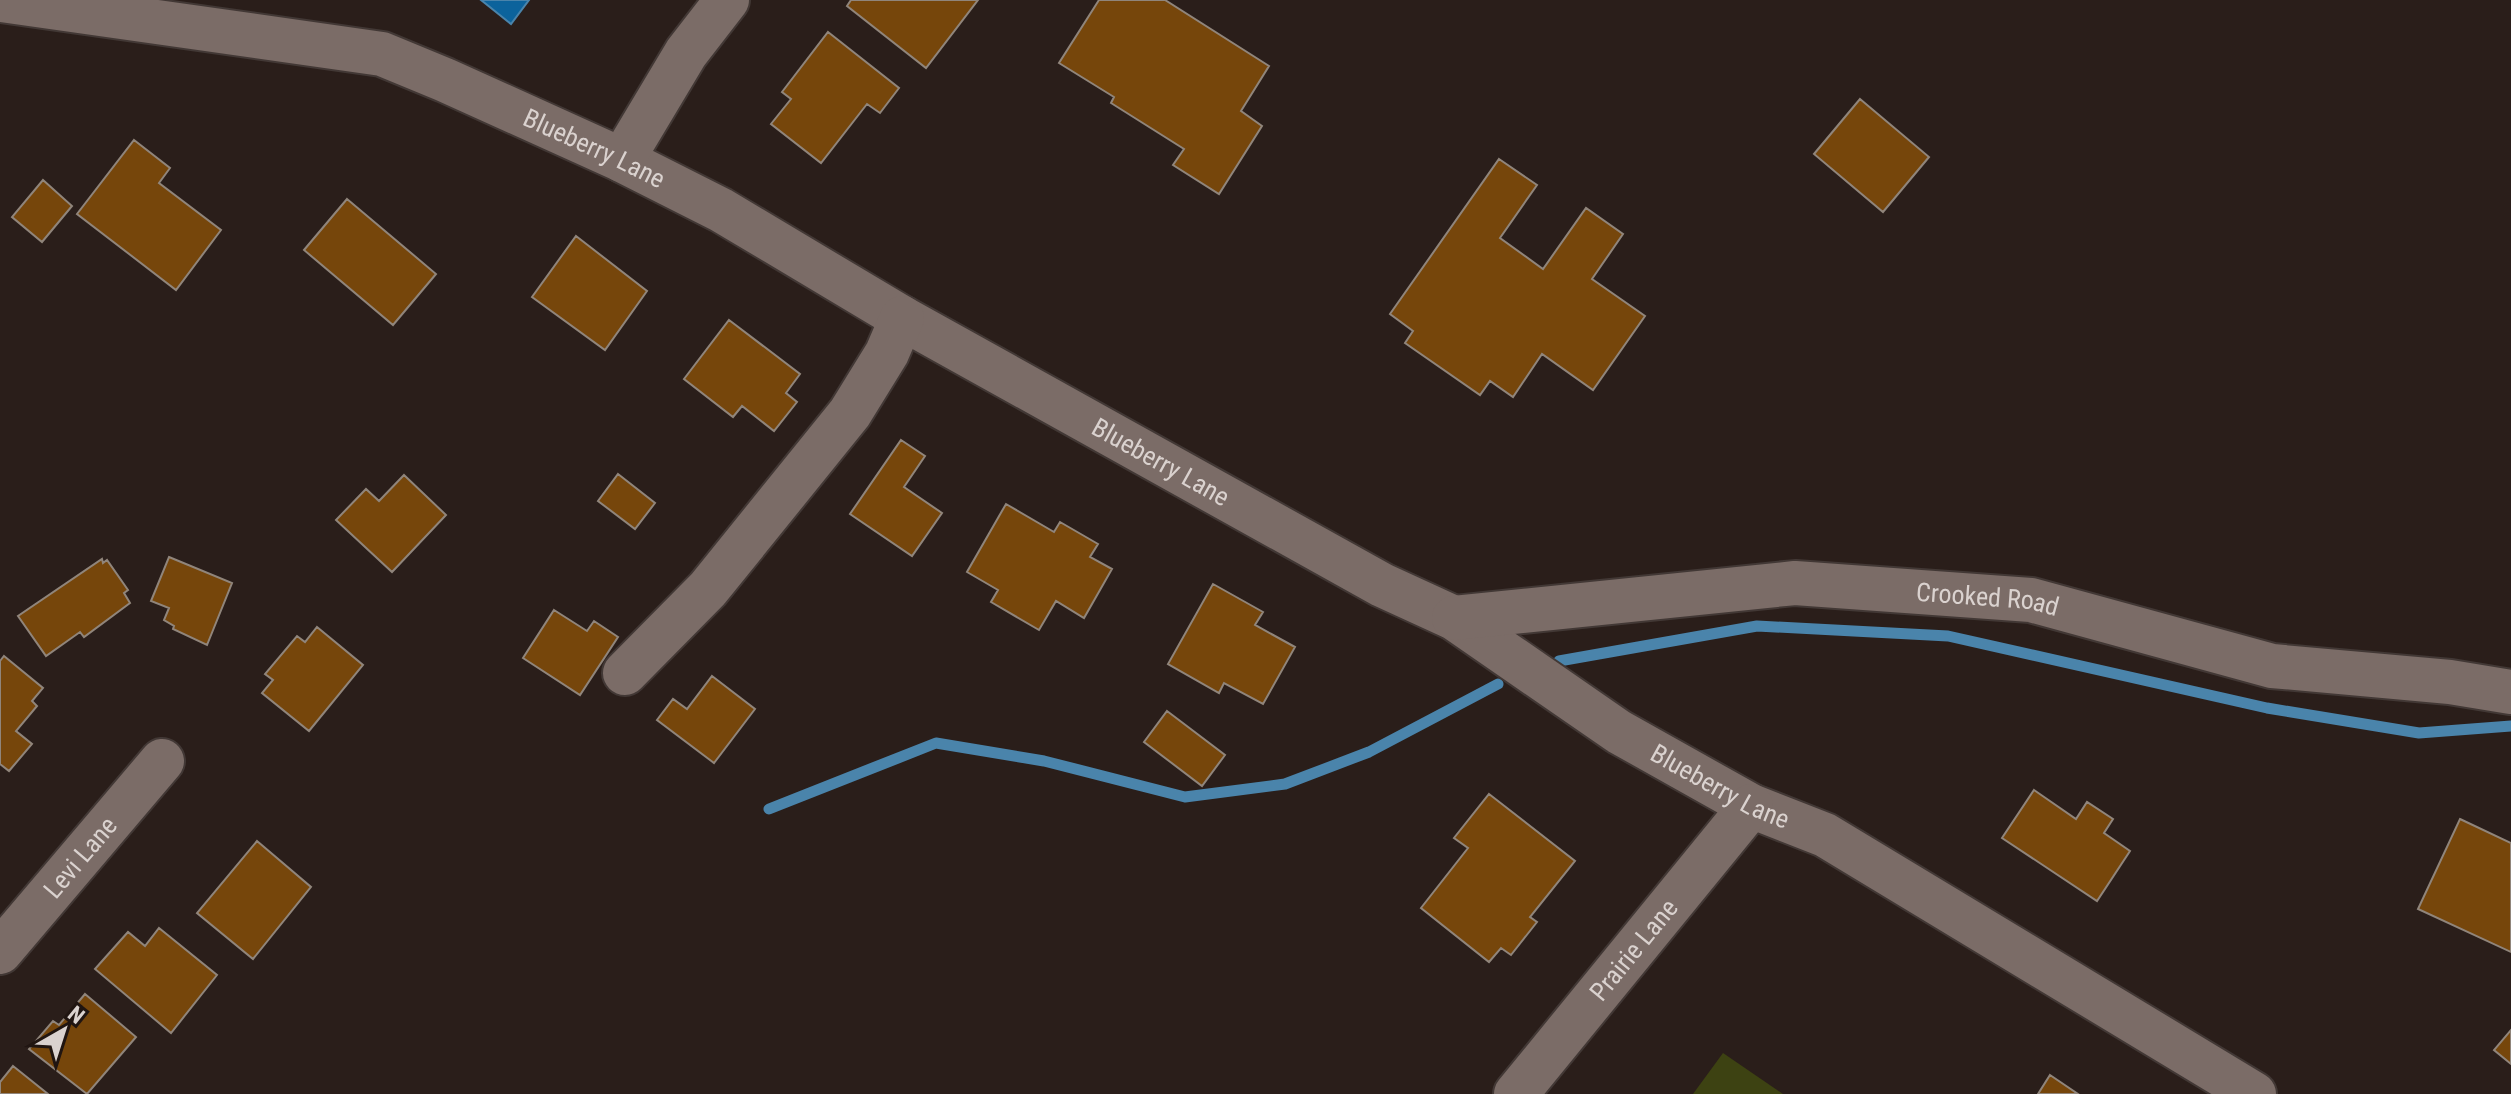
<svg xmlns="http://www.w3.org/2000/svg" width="2511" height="1094" font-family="'Roboto Condensed',sans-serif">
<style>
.green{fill:#3d4212}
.water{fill:#0c639c;stroke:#4a84ab;stroke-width:2}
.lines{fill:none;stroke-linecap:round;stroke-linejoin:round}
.stream{stroke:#4a84ab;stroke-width:11}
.building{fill:#76460b;stroke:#90857b;stroke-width:2}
.minor-casing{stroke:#423835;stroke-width:48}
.minor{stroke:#7b6c67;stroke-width:44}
.labels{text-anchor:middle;stroke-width:8;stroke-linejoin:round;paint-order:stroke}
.street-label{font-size:26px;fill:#dad2cf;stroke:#201511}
</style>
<rect width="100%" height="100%" fill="#2a1e1a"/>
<!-- green -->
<path class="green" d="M1723,1053L1783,1094H1693Z"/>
<!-- water -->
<path class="water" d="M481,0H529L511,24Z"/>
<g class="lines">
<!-- stream -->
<path class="stream" d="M1559,661L1757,626L1948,636L2267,708L2419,733L2511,726
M769,809L936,743L1044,761L1185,797L1285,784L1369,752L1498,684"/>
</g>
<!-- building -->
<path class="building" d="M851,0H978L926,68L847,6Z
M1099,0H1165L1269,66L1241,111L1262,126L1219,194L1173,165L1184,149L1111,103L1114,97L1059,63Z
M828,32L899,88L880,113L867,104L821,163L771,124L791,99L782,92Z
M1860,99L1929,157L1883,212L1814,154Z
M134,140L170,168L159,183L221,230L176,290L77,214Z
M1499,159L1537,185L1500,238L1543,269L1586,208L1623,234L1592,279L1645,316L1593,390L1542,354L1513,397L1490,381L1480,395L1405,343L1413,331L1390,314Z
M43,180L72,206L42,242L12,217Z
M347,199L436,274L393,325L304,250Z
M576,236L647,291L605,350L532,297Z
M729,320L800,374L786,393L797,402L774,431L742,406L733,417L684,379Z
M901,440L925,456L904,487L942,513L912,556L850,514Z
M618,474L655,503L635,529L598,501Z
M404,475L446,515L392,572L336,520L366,489L379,501Z
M1006,504L1054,532L1060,522L1098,544L1090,557L1112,569L1084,618L1056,601L1039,630L991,602L998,590L967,572Z
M169,557L232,583L207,645L173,629L174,626L164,620L169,608L151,601Z
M102,559L103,563L107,560L128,590L124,593L130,603L84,637L80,632L46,656L18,616Z
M1213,584L1263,612L1255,625L1295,647L1263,704L1224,683L1219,693L1168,664Z
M554,610L587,631L594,621L618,637L580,695L523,658Z
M317,627L363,665L309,731L262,693L273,680L265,674L297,636L305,642Z
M4,656L43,688L32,701L37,706L16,731L32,744L9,771L0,764V661Z
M712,676L755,709L714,763L657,720L673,699L687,709Z
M1167,711L1225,755L1202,786L1144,742Z
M2034,790L2076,819L2087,802L2113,819L2104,833L2130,851L2097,901L2002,838Z
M1489,794L1575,861L1530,917L1537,922L1511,955L1501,948L1489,962L1421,908L1468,848L1454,838Z
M2460,819L2511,843V952L2418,909Z
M257,841L311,887L253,959L197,913Z
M159,928L217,975L171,1033L95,969L128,932L145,946Z
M85,994L136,1037L87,1094L29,1049L53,1021L59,1025Z
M2511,1030V1064L2494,1050Z
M13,1066L48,1094H0V1082Z
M2050,1075L2078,1094H2038Z"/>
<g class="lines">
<!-- minor casing -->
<g class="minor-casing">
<g id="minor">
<path id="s1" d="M2,0L382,54L445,80L622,160L721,210L902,318L1382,585L1454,618L1619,732L1751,806L1825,835L2254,1094"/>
<path d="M622,160L686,53L727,0"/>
<path id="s2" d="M1454,618L1795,583L2031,600L2272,666L2450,682L2511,692"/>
<path d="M625,673L708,589L850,413L887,353L902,318"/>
<path id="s3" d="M0,952L162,761"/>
<path id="s4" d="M1516,1094L1751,806"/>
</g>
</g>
<!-- minor -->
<use href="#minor" class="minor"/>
</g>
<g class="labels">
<!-- street labels -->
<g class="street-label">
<text dy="9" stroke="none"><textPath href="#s1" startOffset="616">Blueberry Lane</textPath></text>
<text dy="9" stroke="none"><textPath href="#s1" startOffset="1264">Blueberry Lane</textPath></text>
<text dy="9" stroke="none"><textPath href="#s2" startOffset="536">Crooked Road</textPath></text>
<text dy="9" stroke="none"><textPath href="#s1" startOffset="1912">Blueberry Lane</textPath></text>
<text dy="9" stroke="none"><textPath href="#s3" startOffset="124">Levi Lane</textPath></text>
<text dy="9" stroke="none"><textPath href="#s4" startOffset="186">Prairie Lane</textPath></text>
</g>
</g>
<!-- north arrow -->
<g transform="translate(64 1030) rotate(39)" stroke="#201511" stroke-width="6" paint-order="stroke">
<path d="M0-6L14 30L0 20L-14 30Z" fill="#dad2cf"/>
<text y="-12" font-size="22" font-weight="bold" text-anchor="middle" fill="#dad2cf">N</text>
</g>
</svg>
